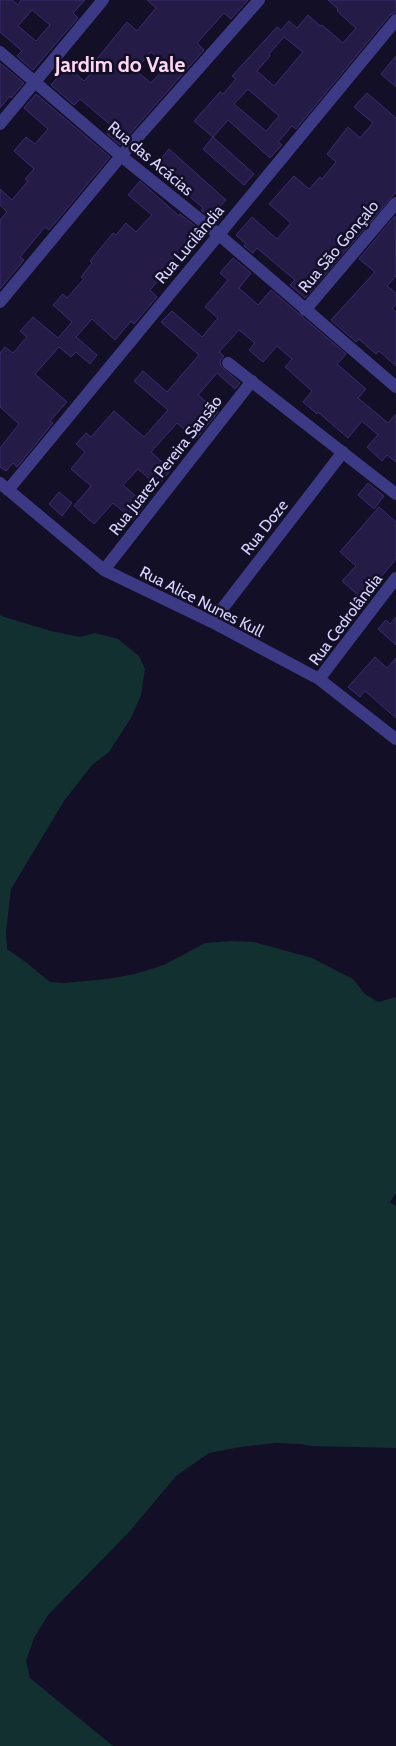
<svg xmlns="http://www.w3.org/2000/svg" width="396" height="1746" font-family="Cabin,sans-serif">
<style>
.green{fill:#12302f}
.building{fill:#241b47;stroke:#3b2d73;fill-rule:evenodd}
.lines{fill:none;stroke-linecap:round;stroke-linejoin:round}
.minor{stroke:#3d3a85;stroke-width:12}
.labels{text-anchor:middle;stroke-width:5;stroke-linejoin:round;paint-order:stroke}
.street-label{font-size:16px;fill:#d9d4ff;stroke:#130f26}
.district-label{font-size:21px;font-weight:bold;fill:#ffd6f0;stroke:#130f26}
</style>
<rect width="100%" height="100%" fill="#130f26"/>
<!-- green -->
<path class="green" d="M0,615L4,617L51,631L80,637L95,633L118,639L139,656L145,669L141,695L131,718L109,752L92,765L64,801L11,889L6,932L7,949L27,963L50,982L64,983L108,979L135,974L164,965L205,943L231,941L254,942L312,958L353,979L365,994L378,1002L396,997V1193L390,1202L396,1206V1448L310,1446L302,1444L276,1443L240,1447L209,1453L176,1476L130,1531L48,1615L34,1638L26,1661L30,1678L113,1746H0Z"/>
<!-- building -->
<path class="building" d="M0,0H12L18,5L21,0H85L73,13L78,18L33,70L17,56L22,51L0,32ZM32,10L50,25L36,41L18,26Z
M147,0H248L231,19L224,13L197,43L204,50L120,145L107,134L113,127L80,99L74,105L51,85L67,66L84,81L101,63L97,59L127,22L137,31L156,8ZM151,52L167,66L151,83L135,70Z
M328,0H396V12L390,15L296,129L292,126L278,142L282,145L270,158L228,120L213,137L194,121L220,92L223,94L236,79L232,76L277,27L281,30L289,21L297,28L308,15L320,26L322,25L343,43L356,28L337,11L338,9ZM284,37L303,52L274,86L257,71L270,56L269,54ZM248,89L279,116L266,131L234,104Z
M396,56V87L381,74Z
M0,63L24,83L11,98L10,96L0,108Z
M367,93L396,118V192L305,298L290,285L295,280L257,248L253,253L244,246L246,244L236,235L252,217L277,239L291,223L269,204L294,176L309,189L320,177L322,179L336,162L327,154L348,127L360,138L373,123L354,107Z
M36,94L110,157L49,230L45,227L20,257L24,260L0,289V220L7,212L0,205V189L12,200L28,181L25,179L34,169L14,151L26,137L35,144L48,129L24,108Z
M213,137L254,174L244,185L203,149Z
M169,149L226,200L212,216L211,215L209,217L201,210L203,208L155,166Z
M140,181L179,216L180,214L199,229L161,273L163,275L150,290L157,297L134,324L131,321L115,340L92,319L76,337L97,355L90,364L76,352L71,357L59,347L35,374L67,402L50,421L53,423L17,467L13,463L6,471L0,467V448L19,424L0,407V353L5,347L13,353L27,337L20,331L33,317L58,338L72,322L53,305L63,294L67,298L84,279L81,277L92,263L90,261L113,233L116,235L126,223L136,232L152,215L128,195Z
M395,216L396,276L387,286L396,293V304L392,309L396,312V366L379,351L376,354L359,339L356,342L331,320L375,272L359,259Z
M233,258L251,273L239,288L258,305L271,290L346,354L337,364L366,389L358,398L388,423L396,414V462L387,455L382,461L367,447L378,435L362,421L348,438L318,412L317,414L303,402L312,391L285,367L292,359L277,346L263,362L249,350L255,343L239,330L219,352L224,356L220,361L221,366L240,383L235,389L217,373L198,395L218,412L196,439L177,423L151,452L171,470L158,486L138,469L123,485L145,504L133,520L113,503L94,524L74,506L91,486L71,469L85,452L76,444L86,433L91,437L114,411L144,437L168,410L134,381L143,371L167,392L199,355L161,322L172,311L202,337L218,318L205,307L228,280L220,273Z
M368,483L384,496L374,509L358,495Z
M59,492L72,503L62,516L49,504Z
M379,507L396,522V559L375,584L371,581L358,595L342,581L356,566L340,552Z
M396,617V645L378,629L386,620L390,624Z
M375,657L387,668L396,658V718L365,691L360,697L348,687Z"/>
<g class="lines">
<!-- minor -->
<path class="minor" d="M0,52L121,156L218,234L396,387
M0,124L103,0
M0,302L121,156L259,0
M305,310L396,203
M228,363L396,494
M0,483L104,570L212,622L319,679L396,739
M8,490L396,20
M104,570L252,381
M212,622L343,452
M319,679L396,578"/>
</g>
<g class="labels">
<!-- street labels -->
<g class="street-label">
<text transform="translate(151 158) rotate(40)" y="6">Rua das Acácias</text>
<text transform="translate(189 244) rotate(-50)" y="6">Rua Lucilândia</text>
<text transform="translate(338 246) rotate(-50)" y="6">Rua São Gonçalo</text>
<text transform="translate(165 465) rotate(-52)" y="6">Rua Juarez Pereira Sansão</text>
<text transform="translate(264 527) rotate(-52)" y="6">Rua Doze</text>
<text transform="translate(202 601) rotate(27)" y="6">Rua Alice Nunes Kull</text>
<text transform="translate(345 619) rotate(-53)" y="6">Rua Cedrolândia</text>
</g>
<!-- district labels -->
<g class="district-label">
<text x="120" y="72">Jardim do Vale</text>
</g>
</g>
</svg>
